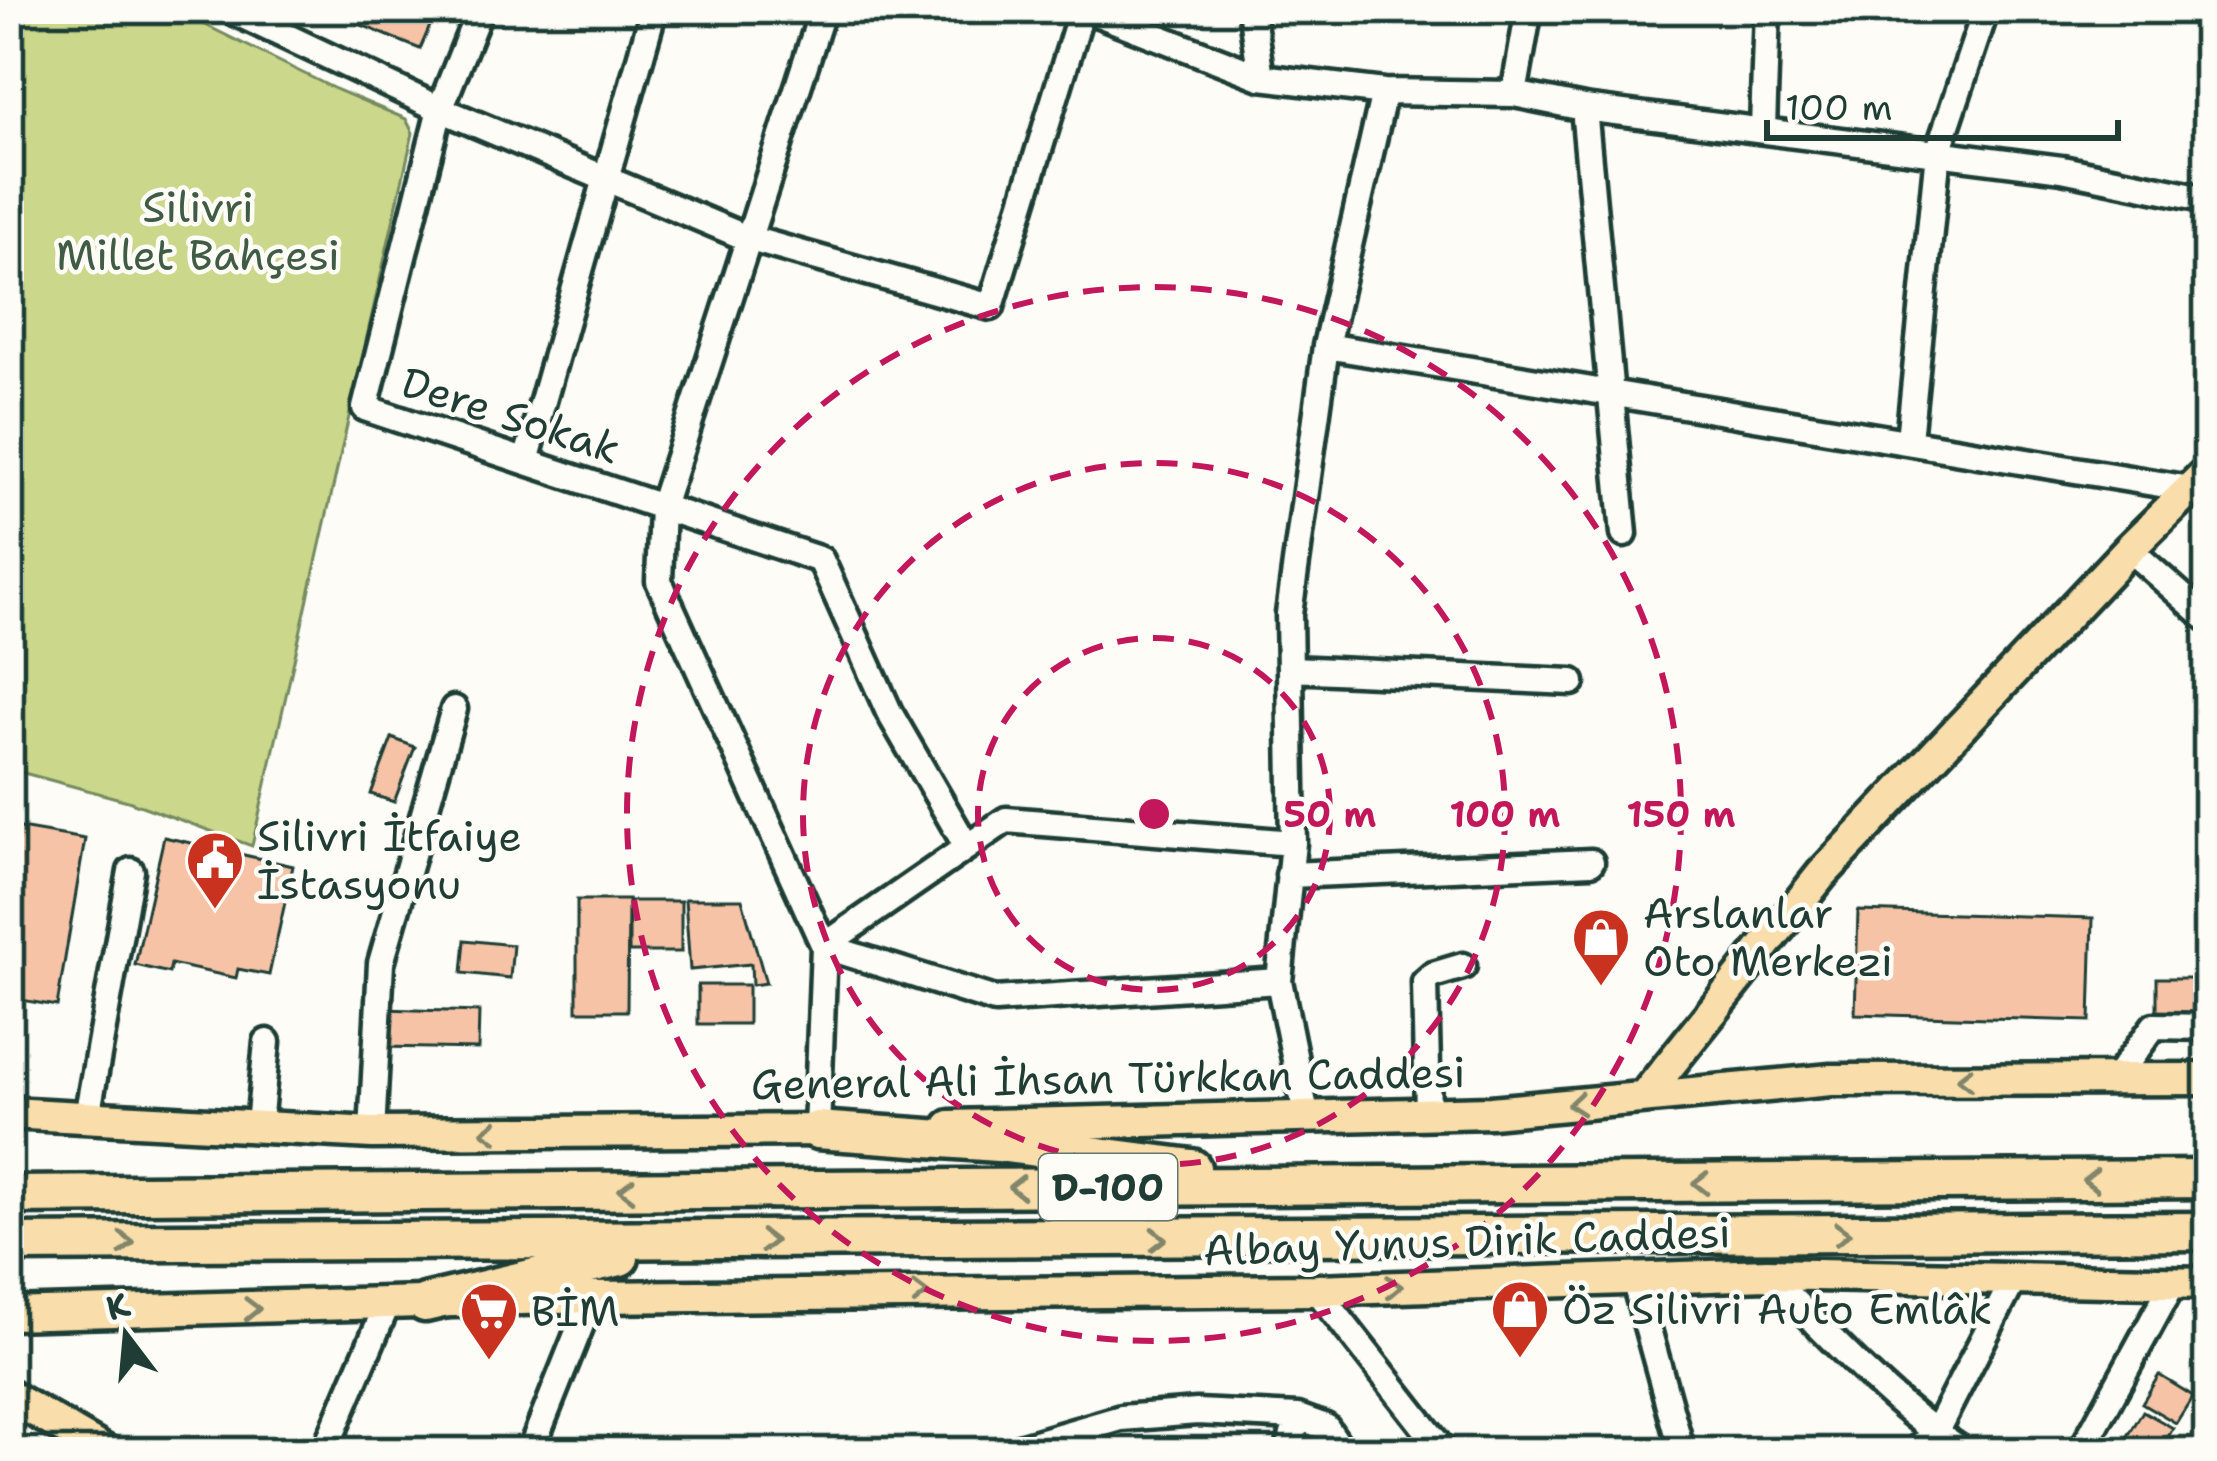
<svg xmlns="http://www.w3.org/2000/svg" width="2217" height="1461" font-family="'Shantell Sans',sans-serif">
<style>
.green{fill:#cbd88b;stroke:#758a60;stroke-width:3}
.building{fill:#f6c3a7;stroke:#1f3d34;stroke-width:3}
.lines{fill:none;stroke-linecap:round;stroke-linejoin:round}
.minor-casing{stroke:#1f3d34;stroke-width:33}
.major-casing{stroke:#1f3d34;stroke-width:39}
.highway-casing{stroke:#1f3d34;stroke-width:45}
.minor{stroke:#fdfcf7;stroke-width:24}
.major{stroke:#f9deab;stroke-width:30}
.highway{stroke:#f9deab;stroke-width:36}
.oneway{stroke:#81856a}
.ring{fill:none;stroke:#c2185b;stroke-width:6;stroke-dasharray:21 15}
.labels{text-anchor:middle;stroke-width:9;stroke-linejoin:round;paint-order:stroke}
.shield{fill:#fdfcf7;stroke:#62766e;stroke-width:3}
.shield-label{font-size:39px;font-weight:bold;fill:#1f3d34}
.park-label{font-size:42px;fill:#415c45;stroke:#fdfcf7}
.street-label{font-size:42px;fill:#1f3d34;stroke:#fdfcf7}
.poi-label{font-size:42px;fill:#1f3d34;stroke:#fdfcf7;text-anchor:start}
.centre{fill:#c2185b;stroke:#fdfcf7;stroke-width:6}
.ring-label{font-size:36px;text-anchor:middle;font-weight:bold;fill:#c2185b;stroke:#fdfcf7;stroke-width:9;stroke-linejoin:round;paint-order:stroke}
</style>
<rect width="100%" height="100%" fill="#fdfcf7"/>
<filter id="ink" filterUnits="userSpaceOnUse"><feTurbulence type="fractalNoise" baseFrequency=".00833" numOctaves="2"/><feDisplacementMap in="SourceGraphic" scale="24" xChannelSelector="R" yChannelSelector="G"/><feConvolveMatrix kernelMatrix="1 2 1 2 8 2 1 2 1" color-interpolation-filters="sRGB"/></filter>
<g filter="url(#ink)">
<!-- green -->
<path class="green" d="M9,9H173L335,89L406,119L413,133L252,846L128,801L9,769Z"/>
<!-- building -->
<path class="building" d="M359,9H429L436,12L420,49L354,22Z
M392,738L415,747L394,802L371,794Z
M9,826L85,839L57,1006L9,998Z
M164,837L293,866L269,975L238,969L236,978L171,964L169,973L135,965Z
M685,899H742L766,983L752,985L751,964L690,970Z
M577,900H628L627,1011H577Z
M629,901H681V952H629Z
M1858,911L2093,918L2090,1021L1855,1014Z
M465,940L513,945L510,978L462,973Z
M2157,978H2194L2193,1014H2157Z
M698,985H748V1024H698Z
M383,1009L479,1012L478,1049L382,1047Z
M2159,1375L2193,1396L2176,1423L2142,1403Z
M2143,1411L2173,1428L2160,1452H2146L2128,1436Z
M2208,1434V1452H2190Z"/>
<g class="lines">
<!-- minor casing -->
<g class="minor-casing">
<path id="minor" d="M228,9L440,109L747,238L991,307L1082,9
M480,9L440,109L365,408L821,560L889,712L967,847
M1086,9L1261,77L1384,92L1514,94L1584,108L2062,169L2208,199
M1251,9L1261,77
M1514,94L1529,9
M1584,108L1624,534
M1763,128L1767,9
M1326,346L2190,489
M1909,440L1938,152L1986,9
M526,461L654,9
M2129,549L2208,619
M1291,669L1572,682
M1289,875L1591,862
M824,946L1006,820L1293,843
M824,946L995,1000L1279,981
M2116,1078L2154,1026L2208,1027
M1428,1113L1425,982L1433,975L1463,966
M1306,1114L1279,981L1293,843L1289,614L1326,346L1384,92
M87,1117L131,871
M259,1125L267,1042
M817,1130L824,946L659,581L662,507L823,9
M372,1133L381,963L454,709
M1767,1274C1830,1336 1890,1405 1965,1452
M1634,1279L1682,1452
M1317,1290L1444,1452
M324,1452L387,1305
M530,1452L592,1297
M1005,1452L1121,1418L1197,1412L1298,1417L1326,1427L1343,1452
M1288,1452L1298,1417
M1914,1452L1935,1433L2014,1279
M2081,1452L2173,1283"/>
</g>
<!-- major casing -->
<g class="major-casing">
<path id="major" d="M1644,1097L1822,874L2129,549L2208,471
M9,1113L372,1133L836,1130
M950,1126L1491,1112L1831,1080L2208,1079
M9,1314L592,1297L1317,1290L1767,1274L2208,1283
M9,1396L106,1452"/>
</g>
<!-- highway casing -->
<g class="highway-casing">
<path id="highway" d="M817,1130L998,1143L1192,1168
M9,1195L2208,1179
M9,1243L2208,1231
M425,1303L620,1257"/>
</g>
<!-- minor -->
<use href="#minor" class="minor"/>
<!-- major -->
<use href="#major" class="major"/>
<!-- highway -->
<use href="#highway" class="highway"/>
</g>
<!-- one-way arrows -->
<defs><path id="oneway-chevron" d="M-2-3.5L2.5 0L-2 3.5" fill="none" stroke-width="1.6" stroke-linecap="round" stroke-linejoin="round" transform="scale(3)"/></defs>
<g class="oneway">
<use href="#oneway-chevron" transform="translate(1965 1079) rotate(180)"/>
<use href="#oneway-chevron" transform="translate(1576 1104) rotate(175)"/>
<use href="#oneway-chevron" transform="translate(490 1132) rotate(179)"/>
<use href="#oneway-chevron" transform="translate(2091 1180) rotate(180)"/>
<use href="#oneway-chevron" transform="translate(1701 1183) rotate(180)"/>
<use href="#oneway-chevron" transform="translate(1017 1187) rotate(180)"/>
<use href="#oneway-chevron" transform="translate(627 1190) rotate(180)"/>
<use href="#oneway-chevron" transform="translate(1842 1234) rotate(-1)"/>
<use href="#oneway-chevron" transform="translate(1158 1239)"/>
<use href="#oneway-chevron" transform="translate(768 1241)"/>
<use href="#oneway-chevron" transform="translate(126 1243)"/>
<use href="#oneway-chevron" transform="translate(1394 1287) rotate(-2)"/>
<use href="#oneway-chevron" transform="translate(920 1293) rotate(-1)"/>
<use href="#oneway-chevron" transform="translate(252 1309) rotate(-1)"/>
</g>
</g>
<!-- distance rings -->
<g class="ring">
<circle cx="1154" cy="814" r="176"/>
<circle cx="1154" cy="814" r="351"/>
<circle cx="1154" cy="814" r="527"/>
</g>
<!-- icons -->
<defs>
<g id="civic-pin" transform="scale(3)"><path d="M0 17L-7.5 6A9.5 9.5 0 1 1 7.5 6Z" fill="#c8321e" stroke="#fdfcf7"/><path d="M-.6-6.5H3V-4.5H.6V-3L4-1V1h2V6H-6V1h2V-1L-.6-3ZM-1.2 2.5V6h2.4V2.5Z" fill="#fff"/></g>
<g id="shop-pin" transform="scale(3)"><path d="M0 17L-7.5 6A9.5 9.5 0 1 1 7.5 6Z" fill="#c8321e" stroke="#fdfcf7"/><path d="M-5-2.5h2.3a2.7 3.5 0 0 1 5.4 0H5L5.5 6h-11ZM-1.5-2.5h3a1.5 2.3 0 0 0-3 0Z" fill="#fff"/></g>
<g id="supermarket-pin" transform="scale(3)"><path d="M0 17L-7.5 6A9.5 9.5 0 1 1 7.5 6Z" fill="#c8321e" stroke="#fdfcf7"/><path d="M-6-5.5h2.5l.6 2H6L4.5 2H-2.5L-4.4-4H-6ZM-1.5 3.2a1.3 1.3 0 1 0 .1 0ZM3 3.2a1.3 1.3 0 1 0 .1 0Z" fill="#fff"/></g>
</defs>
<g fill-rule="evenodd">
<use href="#civic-pin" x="215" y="860"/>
<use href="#shop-pin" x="1601" y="937"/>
<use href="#shop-pin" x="1520" y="1309"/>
<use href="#supermarket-pin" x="489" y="1311"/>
</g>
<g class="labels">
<!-- shield labels -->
<rect class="shield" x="1039" y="1154" width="138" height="66" rx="9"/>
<g class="shield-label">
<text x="1108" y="1201">D-100</text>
</g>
<!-- park labels -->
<g class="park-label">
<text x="198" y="222">Silivri<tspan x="198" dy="48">Millet Bahçesi</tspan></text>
</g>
<!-- street labels -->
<g class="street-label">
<text transform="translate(511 415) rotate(18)" y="15">Dere Sokak</text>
<text transform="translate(1108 1078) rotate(-1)" y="15">General Ali İhsan Türkkan Caddesi</text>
<text transform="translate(1467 1241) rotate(-2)" y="15">Albay Yunus Dirik Caddesi</text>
</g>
<!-- poi labels -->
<g class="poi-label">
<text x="257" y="851">Silivri İtfaiye<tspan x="257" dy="48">İstasyonu</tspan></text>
<text x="1643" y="928">Arslanlar<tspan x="1643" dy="48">Oto Merkezi</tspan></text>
<text x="1562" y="1324">Öz Silivri Auto Emlâk</text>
<text x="531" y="1326">BİM</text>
</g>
</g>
<circle cx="1154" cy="814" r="18" class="centre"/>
<g class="ring-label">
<text x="1330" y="827">50 m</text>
<text x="1505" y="827">100 m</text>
<text x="1681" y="827">150 m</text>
</g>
<!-- margin -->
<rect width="2217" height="1461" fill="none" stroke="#fdfcf7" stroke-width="48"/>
<rect x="24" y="24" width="2169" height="1413" fill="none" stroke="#1f3d34" stroke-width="4.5" filter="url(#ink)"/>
<!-- north arrow -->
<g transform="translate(126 1335) rotate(344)" stroke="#fdfcf7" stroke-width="9" paint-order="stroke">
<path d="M0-9L21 45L0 30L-21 45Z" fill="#1f3d34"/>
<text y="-18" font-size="33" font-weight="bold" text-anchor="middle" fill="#1f3d34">K</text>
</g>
<!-- scale -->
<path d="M1767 120v18h351v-18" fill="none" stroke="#1f3d34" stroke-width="6"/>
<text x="1785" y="120" font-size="36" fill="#1f3d34" stroke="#fdfcf7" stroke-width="9" paint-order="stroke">100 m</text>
</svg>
